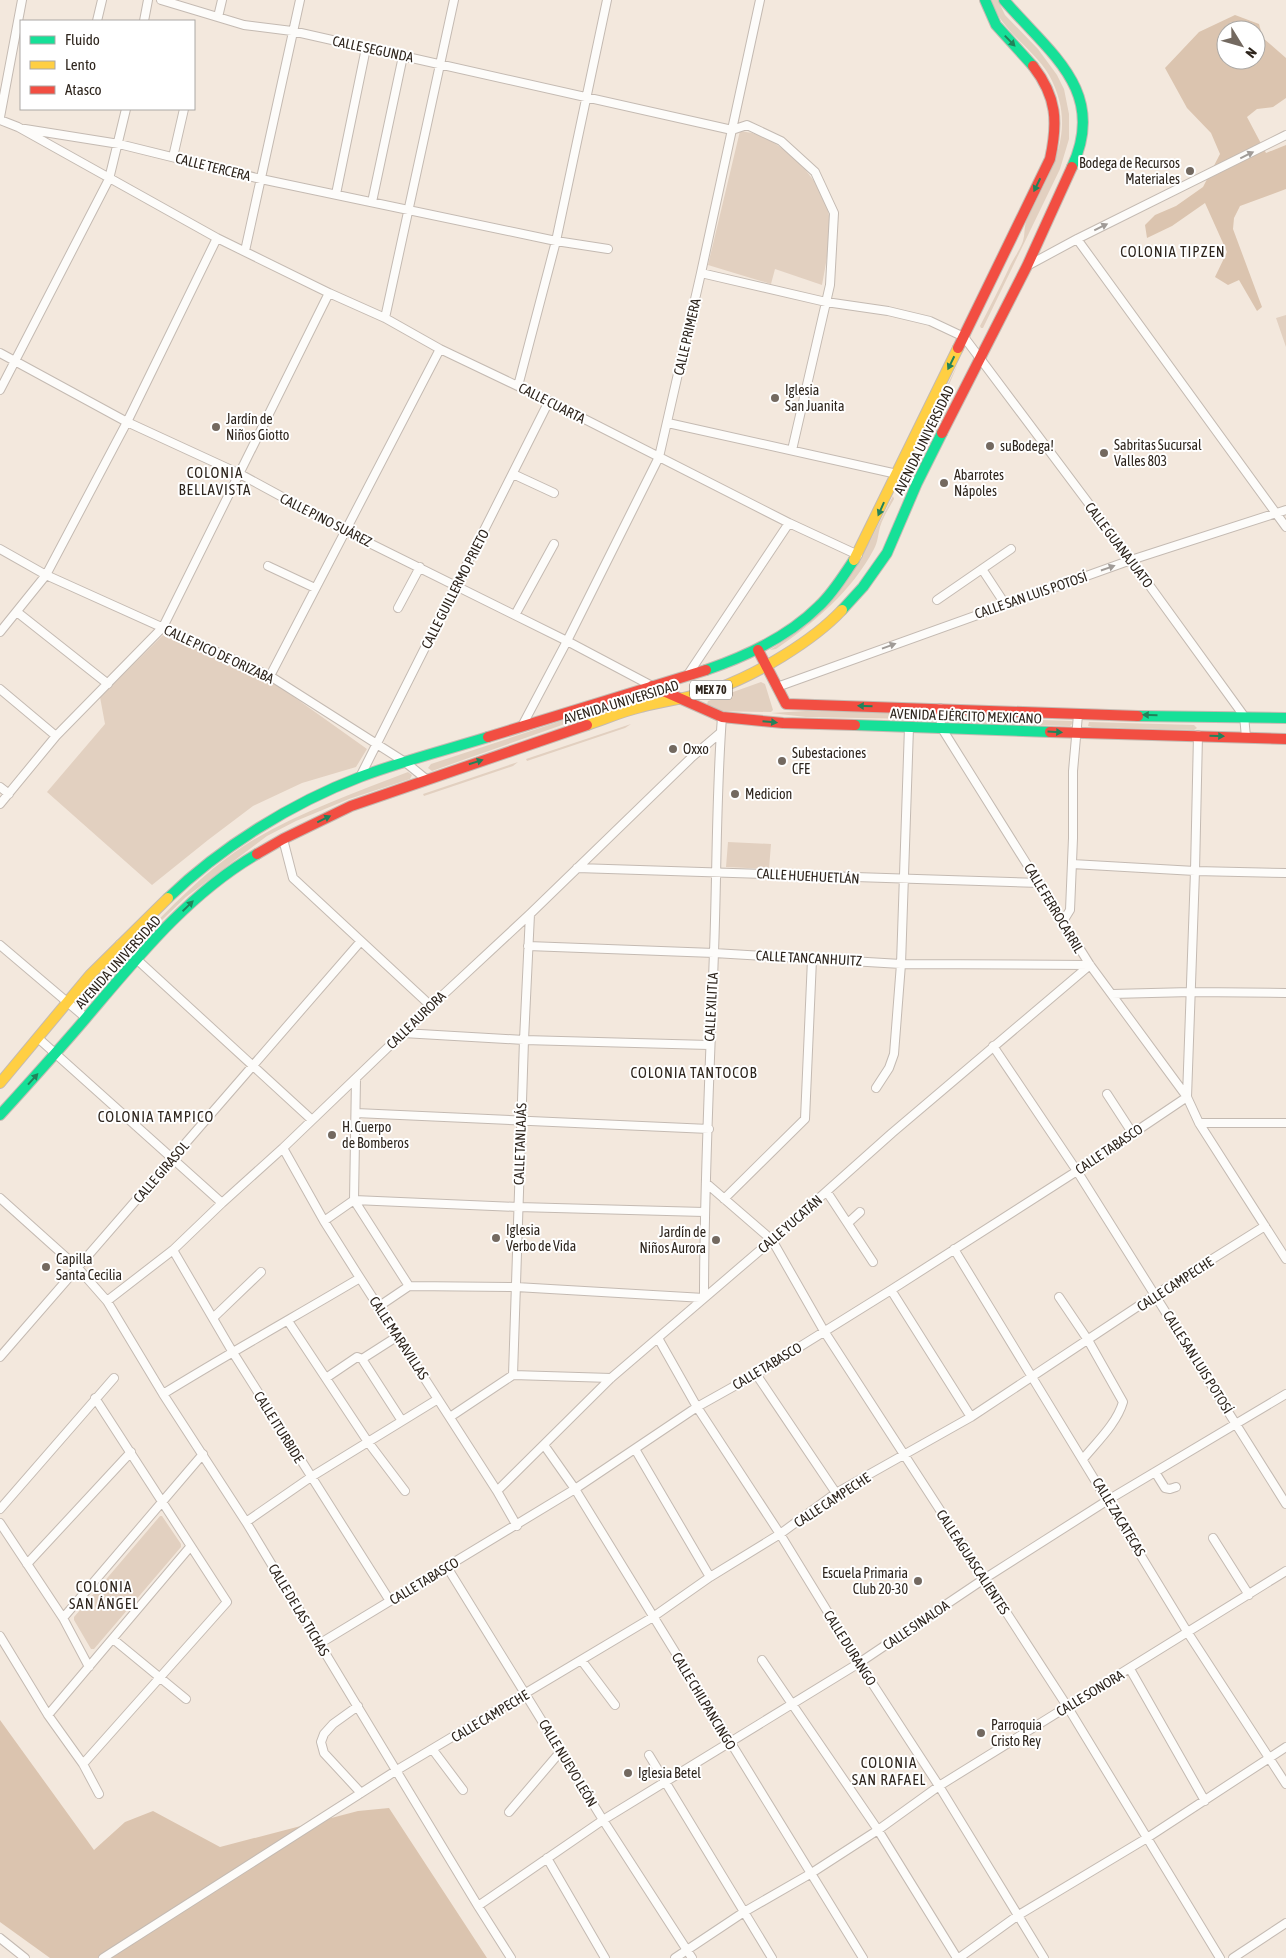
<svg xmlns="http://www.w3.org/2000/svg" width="1286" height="1958" font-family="'Asap Condensed',sans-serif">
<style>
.green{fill:#e2d0c0}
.forest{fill:#dbc4af;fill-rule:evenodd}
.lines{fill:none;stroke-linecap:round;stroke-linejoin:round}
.street-casing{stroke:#c4bab2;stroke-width:10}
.fast-casing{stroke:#c4bab2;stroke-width:12}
.slow-casing{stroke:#c4bab2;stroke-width:12}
.jam-casing{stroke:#c4bab2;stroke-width:12}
.street{stroke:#fdfcfa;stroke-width:8}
.fast{stroke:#16e098;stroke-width:10}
.slow{stroke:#ffcf43;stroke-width:10}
.jam{stroke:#f24e42;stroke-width:10}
.oneway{fill:#22825a}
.oneway2{fill:#a09b97}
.poi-dot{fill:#736960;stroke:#fff;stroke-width:2}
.labels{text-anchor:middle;stroke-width:4;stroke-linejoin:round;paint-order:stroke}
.shield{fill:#fff;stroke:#6d6661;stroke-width:1}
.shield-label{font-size:12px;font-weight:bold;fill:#2e251d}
.street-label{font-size:14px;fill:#2e251d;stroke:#fff}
.poi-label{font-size:14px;fill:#2e251d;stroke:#fff;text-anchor:start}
.neighbourhood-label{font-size:15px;letter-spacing:1px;fill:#2e251d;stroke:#fff}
</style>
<rect width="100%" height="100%" fill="#f3e8dd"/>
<!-- green -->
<path class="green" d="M991,0H998L1005,15L1038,49L1057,75L1064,89L1069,114V139L1060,169L983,328H981L980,326C990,307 1000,287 1009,268C1013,259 1020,250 1023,241C1025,234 1024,228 1026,222C1049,172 1080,132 1049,75C1033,48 1001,31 991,0Z
M740,131C745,132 750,132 755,134C785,143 826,184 829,216C831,239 826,263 822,285L775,269L771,284L708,265Z
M1286,315V347L1276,318Z
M958,364L941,403L940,414L916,460V459L934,421L935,409Z
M893,496L894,499C889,508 883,517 880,527C878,534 878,542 874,549C852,591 814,623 776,649L770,650L806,626L822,611L870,541Z
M163,635L273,682L367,749L356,767L302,783L253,806L208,840L152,885L47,792L105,724L100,697Z
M761,682L765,684L773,710L771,712L715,711L707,704L708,701Z
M631,698L633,700L446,766L432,771L428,768L431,764Z
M806,711L921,713L924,717L921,719L806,717L771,713Z
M948,717L1071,721L1074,722L1070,726L948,723L946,720Z
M1089,722L1194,725L1197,728L1194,730L1092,727L1088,726Z
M631,724L625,728L527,761L526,759Z
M518,762L513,766L424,796L423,794Z
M408,772L412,775L410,779L349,799L296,821L267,836L186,897L138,943V941C170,908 203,873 242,847C293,814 352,794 408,772Z
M728,842L771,844L769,869L726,867Z
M160,1516H162L181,1544V1547L94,1649H91L74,1620V1617Z"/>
<!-- forest -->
<path class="forest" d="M1235,15L1259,24L1263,38L1286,58V98L1273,107L1257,109L1247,117L1266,153L1286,145V189L1240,206L1234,218L1233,229L1262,307L1257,311L1239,280L1228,285L1215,277L1227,252L1205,203L1172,226L1147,238L1145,225L1155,215L1176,206L1203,187L1220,154L1211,133L1187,108L1165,68L1199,32ZM1226,30H1256V60H1226Z
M0,1720L94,1850L125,1822L153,1811L220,1847L358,1811L389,1808L487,1958H50L0,1922Z"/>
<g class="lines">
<!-- street casing -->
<g class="street-casing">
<path id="street" d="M161,0L244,25L292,31L732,130L747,125L781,141L815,172L834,213L830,285L792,450
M218,17L222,0
M97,21L102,0
M144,21L148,0
M0,117L22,0
M0,120L18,127L217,238L329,293L385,318L440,349L549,401L789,523L858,555
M25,129L119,144L261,179L556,241L608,249
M173,157L184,109
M336,194L366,48
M372,202L403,56
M1077,239L1286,527
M245,251L300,0
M1027,266L1077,239L1286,135
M701,273L826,302L888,311L930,321L964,337L1131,560L1244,716L1246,737
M385,318L454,0
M0,353L127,422L240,474L345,531L567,641L652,686
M518,386L556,241L607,0
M0,390L109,179L126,109
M668,423L897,474L917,483
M513,474L554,493
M0,549L46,575L270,676L405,762L426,779
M268,566L315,588
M982,569L1005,604
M937,600L1011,549
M398,608L420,567
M17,612L108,684
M515,615L554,544
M0,632L46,575L127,422L217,238
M270,676L440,349
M687,676L789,523
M777,687L1131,560L1286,510
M0,689L56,736
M940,708L941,727L1090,965L1187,1097L1199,1123L1286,1259
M522,726L567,641L659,457L701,273L760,0
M360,777L549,401
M0,787L9,794
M0,804L56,736L163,627L329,293
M283,839L293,878L431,1006
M1072,864L1195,871L1286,873
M577,868C731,872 885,879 1040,883
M1062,923L1070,910L1073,838V771L1078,715
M120,944L312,1120
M0,945L86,1018
M528,946L714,953L901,964L1090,965
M1112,994L1191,992L1286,993
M403,1033L524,1040L709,1045
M38,1038L222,1203
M993,1046L1077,1171L1286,1504
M356,1078L354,1200L409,1286
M876,1088L889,1068L894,1054L901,964L909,727
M1107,1094L1133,1134
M1187,1097L1195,871L1198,735
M356,1113L709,1129
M1199,1123H1286
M283,1148L324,1221L360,1278L497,1491L517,1526
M706,1183L772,1240L824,1331L1067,1706L1220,1958
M827,1192L873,1262
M0,1198L78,1268L107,1301L163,1394L246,1522L478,1906L511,1958
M724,1199L805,1119L812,959
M324,1221L354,1200L518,1207L704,1212
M848,1223L860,1212
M954,1249L1188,1633L1286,1784
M173,1250L232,1351L390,1601
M409,1286L516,1287L704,1298C704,1183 710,1067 714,952C717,874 716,795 722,717
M891,1290L971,1417
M1059,1297L1088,1340L1123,1402C1117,1423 1097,1442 1083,1459
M107,1301L173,1250L222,1203L283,1148L431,1006L530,914L692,757L720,733
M378,1307L409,1286
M213,1318L261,1272
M288,1321L368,1442L405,1491
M658,1338L697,1407L780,1534L859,1663L939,1786L1044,1958
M0,1357L361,941
M362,1359L402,1421
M756,1374L836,1493
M513,1375L524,1040L530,914
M326,1378L357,1357L362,1359L398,1336
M163,1394C228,1354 294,1317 360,1278
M450,1417L513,1375L611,1378
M544,1445L575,1489L863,1958
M635,1449L710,1577
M1155,1472L1165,1488L1170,1489L1176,1487
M497,1491L611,1378L772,1240L892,1133L1090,965
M0,1509L114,1378
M246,1522L311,1477L438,1399
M0,1523L63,1618L89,1667
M1213,1538L1249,1595
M27,1564L131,1452
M447,1567L603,1820L692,1958
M63,1618L203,1454
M0,1636L48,1715L83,1764L99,1794
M113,1639L186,1699
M319,1644L575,1489L697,1407L756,1374L891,1290L1077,1171L1187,1097
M762,1660L878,1830L957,1958
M582,1661L615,1705
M1130,1669L1205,1801
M358,1706L333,1724L324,1734L321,1742L324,1753L361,1793
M48,1715L190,1547
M433,1750L463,1790
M649,1755L772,1958
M83,1764L227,1602L95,1398
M509,1812L561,1751
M547,1858L605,1958
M478,1906L603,1820L859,1663L984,1579L1108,1500L1286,1394
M0,1938L25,1958
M103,1958L397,1770L653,1617L710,1577L780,1534L836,1493L971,1417L1155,1295L1265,1226
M675,1958L744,1912L810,1874L878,1830L939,1786L1286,1571
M959,1958L1017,1916L1147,1838L1286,1747
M1233,1958L1286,1923"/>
</g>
<!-- fast casing -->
<g class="fast-casing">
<path id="fast" d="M985,0L996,25L1033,66
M1004,0C1048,52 1108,90 1072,167
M842,610L863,587L887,553L917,483L942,433
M706,670C747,656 788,637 819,606C833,593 843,576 854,560
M1138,716L1286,718
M855,725L1050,732
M168,898C221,847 292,803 360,777C402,761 446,750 488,737
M0,1115C29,1083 58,1051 86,1018C137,958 188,894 257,854"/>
</g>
<!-- slow casing -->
<g class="slow-casing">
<path id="slow" d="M854,560L958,348
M587,725C605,719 623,711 641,707C666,700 693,698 716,689C756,675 813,641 842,610
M0,1083L90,975L168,898"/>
</g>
<!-- jam casing -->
<g class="jam-casing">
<path id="jam" d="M958,348L1050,159C1058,122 1057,97 1033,66
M942,433L1027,266L1072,167
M758,650L786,704L1138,716
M652,686L722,717L783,723L855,725
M1050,732L1286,739
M488,737L706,670
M257,854L283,839L351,806L587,725"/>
</g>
<!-- street -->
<use href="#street" class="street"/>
<!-- fast -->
<use href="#fast" class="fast"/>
<!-- slow -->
<use href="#slow" class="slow"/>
<!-- jam -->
<use href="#jam" class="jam"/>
</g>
<!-- one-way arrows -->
<defs><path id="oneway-solid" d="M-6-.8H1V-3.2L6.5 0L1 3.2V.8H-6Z" transform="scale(1.25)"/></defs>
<g class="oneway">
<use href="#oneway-solid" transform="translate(1010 41) rotate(46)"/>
<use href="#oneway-solid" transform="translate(1037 185) rotate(116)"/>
<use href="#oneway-solid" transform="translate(951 363) rotate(116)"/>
<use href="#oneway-solid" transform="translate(881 509) rotate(114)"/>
<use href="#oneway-solid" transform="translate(865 706) rotate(-178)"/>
<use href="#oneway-solid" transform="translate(1150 715) rotate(-179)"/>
<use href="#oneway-solid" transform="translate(770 722) rotate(5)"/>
<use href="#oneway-solid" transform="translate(1055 732) rotate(3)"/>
<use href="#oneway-solid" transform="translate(1217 736) rotate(2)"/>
<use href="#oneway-solid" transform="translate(476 762) rotate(-18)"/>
<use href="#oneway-solid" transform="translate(324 819) rotate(-26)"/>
<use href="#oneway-solid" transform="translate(188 906) rotate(-44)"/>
<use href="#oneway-solid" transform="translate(33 1079) rotate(-48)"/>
</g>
<g class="oneway2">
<use href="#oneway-solid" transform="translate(1247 155) rotate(-26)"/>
<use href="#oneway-solid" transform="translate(1101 227) rotate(-26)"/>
<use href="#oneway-solid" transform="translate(1108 568) rotate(-19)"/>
<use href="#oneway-solid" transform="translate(889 646) rotate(-20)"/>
</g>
<!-- markers -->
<g class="poi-dot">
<circle cx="1190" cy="171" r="5"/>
<circle cx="775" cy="398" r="5"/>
<circle cx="216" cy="427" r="5"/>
<circle cx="990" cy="446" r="5"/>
<circle cx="1104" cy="453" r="5"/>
<circle cx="944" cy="483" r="5"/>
<circle cx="673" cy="749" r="5"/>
<circle cx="782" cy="761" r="5"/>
<circle cx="735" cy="794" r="5"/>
<circle cx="332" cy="1135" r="5"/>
<circle cx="496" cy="1238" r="5"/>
<circle cx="716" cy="1240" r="5"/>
<circle cx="46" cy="1267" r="5"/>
<circle cx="918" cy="1581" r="5"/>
<circle cx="981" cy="1733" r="5"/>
<circle cx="628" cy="1773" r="5"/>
</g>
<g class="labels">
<!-- shield labels -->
<rect class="shield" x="690" y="680.5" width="42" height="19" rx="4"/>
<g class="shield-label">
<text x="711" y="694">MEX 70</text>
</g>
<!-- street labels -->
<g class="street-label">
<text transform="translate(373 49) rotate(12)" y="5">CALLE SEGUNDA</text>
<text transform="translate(213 167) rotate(14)" y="5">CALLE TERCERA</text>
<text transform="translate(687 337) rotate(-77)" y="5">CALLE PRIMERA</text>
<text transform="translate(552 403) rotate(27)" y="5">CALLE CUARTA</text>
<text transform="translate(924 440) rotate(-64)" y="5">AVENIDA UNIVERSIDAD</text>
<text transform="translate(326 520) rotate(27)" y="5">CALLE PINO SUÁREZ</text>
<text transform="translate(1119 545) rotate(53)" y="5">CALLE GUANAJUATO</text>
<text transform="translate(455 589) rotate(-63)" y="5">CALLE GUILLERMO PRIETO</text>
<text transform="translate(1031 595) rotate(-19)" y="5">CALLE SAN LUIS POTOSÍ</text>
<text transform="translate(219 654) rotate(25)" y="5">CALLE PICO DE ORIZABA</text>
<text transform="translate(621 702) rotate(-17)" y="5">AVENIDA UNIVERSIDAD</text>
<text transform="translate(966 716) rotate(2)" y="5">AVENIDA EJÉRCITO MEXICANO</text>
<text transform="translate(808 876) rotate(3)" y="5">CALLE HUEHUETLÁN</text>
<text transform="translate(1054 908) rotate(59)" y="5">CALLE FERROCARRIL</text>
<text transform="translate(809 958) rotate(3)" y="5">CALLE TANCANHUITZ</text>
<text transform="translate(118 962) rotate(-48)" y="5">AVENIDA UNIVERSIDAD</text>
<text transform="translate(711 1007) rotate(-87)" y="5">CALLE XILITLA</text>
<text transform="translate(416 1020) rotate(-44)" y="5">CALLE AURORA</text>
<text transform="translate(520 1144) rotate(-88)" y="5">CALLE TANLAJÁS</text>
<text transform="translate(1109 1149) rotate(-34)" y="5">CALLE TABASCO</text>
<text transform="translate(161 1172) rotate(-49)" y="5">CALLE GIRASOL</text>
<text transform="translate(790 1224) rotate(-41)" y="5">CALLE YUCATÁN</text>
<text transform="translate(1175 1284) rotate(-33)" y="5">CALLE CAMPECHE</text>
<text transform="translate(399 1338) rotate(57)" y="5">CALLE MARAVILLAS</text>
<text transform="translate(1198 1362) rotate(58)" y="5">CALLE SAN LUIS POTOSÍ</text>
<text transform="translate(767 1366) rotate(-31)" y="5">CALLE TABASCO</text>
<text transform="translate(279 1427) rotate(58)" y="5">CALLE ITURBIDE</text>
<text transform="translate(832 1500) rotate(-33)" y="5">CALLE CAMPECHE</text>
<text transform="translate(1119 1517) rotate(59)" y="5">CALLE ZACATECAS</text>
<text transform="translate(973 1562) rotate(57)" y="5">CALLE AGUASCALIENTES</text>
<text transform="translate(424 1581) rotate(-31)" y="5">CALLE TABASCO</text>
<text transform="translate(299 1610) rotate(59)" y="5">CALLE DE LAS TICHAS</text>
<text transform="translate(916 1625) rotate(-34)" y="5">CALLE SINALOA</text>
<text transform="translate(850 1648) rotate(58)" y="5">CALLE DURANGO</text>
<text transform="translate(1090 1693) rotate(-31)" y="5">CALLE SONORA</text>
<text transform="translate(704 1701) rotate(59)" y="5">CALLE CHILPANCINGO</text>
<text transform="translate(490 1716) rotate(-31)" y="5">CALLE CAMPECHE</text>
<text transform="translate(568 1763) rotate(59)" y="5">CALLE NUEVO LEÓN</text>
</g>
<!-- poi labels -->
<g class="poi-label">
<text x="1180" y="168" text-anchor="end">Bodega de Recursos<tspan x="1180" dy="16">Materiales</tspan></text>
<text x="785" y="395">Iglesia<tspan x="785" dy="16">San Juanita</tspan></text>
<text x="226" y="424">Jardín de<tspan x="226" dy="16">Niños Giotto</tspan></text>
<text x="1114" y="450">Sabritas Sucursal<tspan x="1114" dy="16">Valles 803</tspan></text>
<text x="1000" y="451">suBodega!</text>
<text x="954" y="480">Abarrotes<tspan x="954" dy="16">Nápoles</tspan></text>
<text x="683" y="754">Oxxo</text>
<text x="792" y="758">Subestaciones<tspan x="792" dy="16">CFE</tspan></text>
<text x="745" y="799">Medicion</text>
<text x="342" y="1132">H. Cuerpo<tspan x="342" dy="16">de Bomberos</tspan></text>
<text x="506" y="1235">Iglesia<tspan x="506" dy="16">Verbo de Vida</tspan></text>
<text x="706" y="1237" text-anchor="end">Jardín de<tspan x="706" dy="16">Niños Aurora</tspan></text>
<text x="56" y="1264">Capilla<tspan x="56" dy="16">Santa Cecilia</tspan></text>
<text x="908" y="1578" text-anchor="end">Escuela Primaria<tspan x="908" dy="16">Club 20-30</tspan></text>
<text x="991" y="1730">Parroquia<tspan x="991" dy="16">Cristo Rey</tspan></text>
<text x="638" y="1778">Iglesia Betel</text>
</g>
<!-- neighbourhood labels -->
<g class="neighbourhood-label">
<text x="1173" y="257">COLONIA TIPZEN</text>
<text x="215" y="478">COLONIA<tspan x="215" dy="17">BELLAVISTA</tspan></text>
<text x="694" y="1078">COLONIA TANTOCOB</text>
<text x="156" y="1122">COLONIA TAMPICO</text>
<text x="104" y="1592">COLONIA<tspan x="104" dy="17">SAN ÁNGEL</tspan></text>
<text x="889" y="1768">COLONIA<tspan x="889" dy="17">SAN RAFAEL</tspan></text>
</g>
</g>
<!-- legend -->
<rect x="20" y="20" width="175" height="90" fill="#ffffff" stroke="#aba8a5"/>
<rect x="30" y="36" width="25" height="8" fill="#16e098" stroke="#aba8a5"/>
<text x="65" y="45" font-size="15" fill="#2e251d">Fluido</text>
<rect x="30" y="61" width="25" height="8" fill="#ffcf43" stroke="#aba8a5"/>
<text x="65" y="70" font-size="15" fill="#2e251d">Lento</text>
<rect x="30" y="86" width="25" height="8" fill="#f24e42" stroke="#aba8a5"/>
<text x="65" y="95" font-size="15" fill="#2e251d">Atasco</text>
<!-- north arrow -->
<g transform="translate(1241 45) rotate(127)"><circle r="24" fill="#ffffff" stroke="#aba8a5"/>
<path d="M0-4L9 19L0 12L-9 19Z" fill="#736960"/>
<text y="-8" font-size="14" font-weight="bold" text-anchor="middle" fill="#2e251d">N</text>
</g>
</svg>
